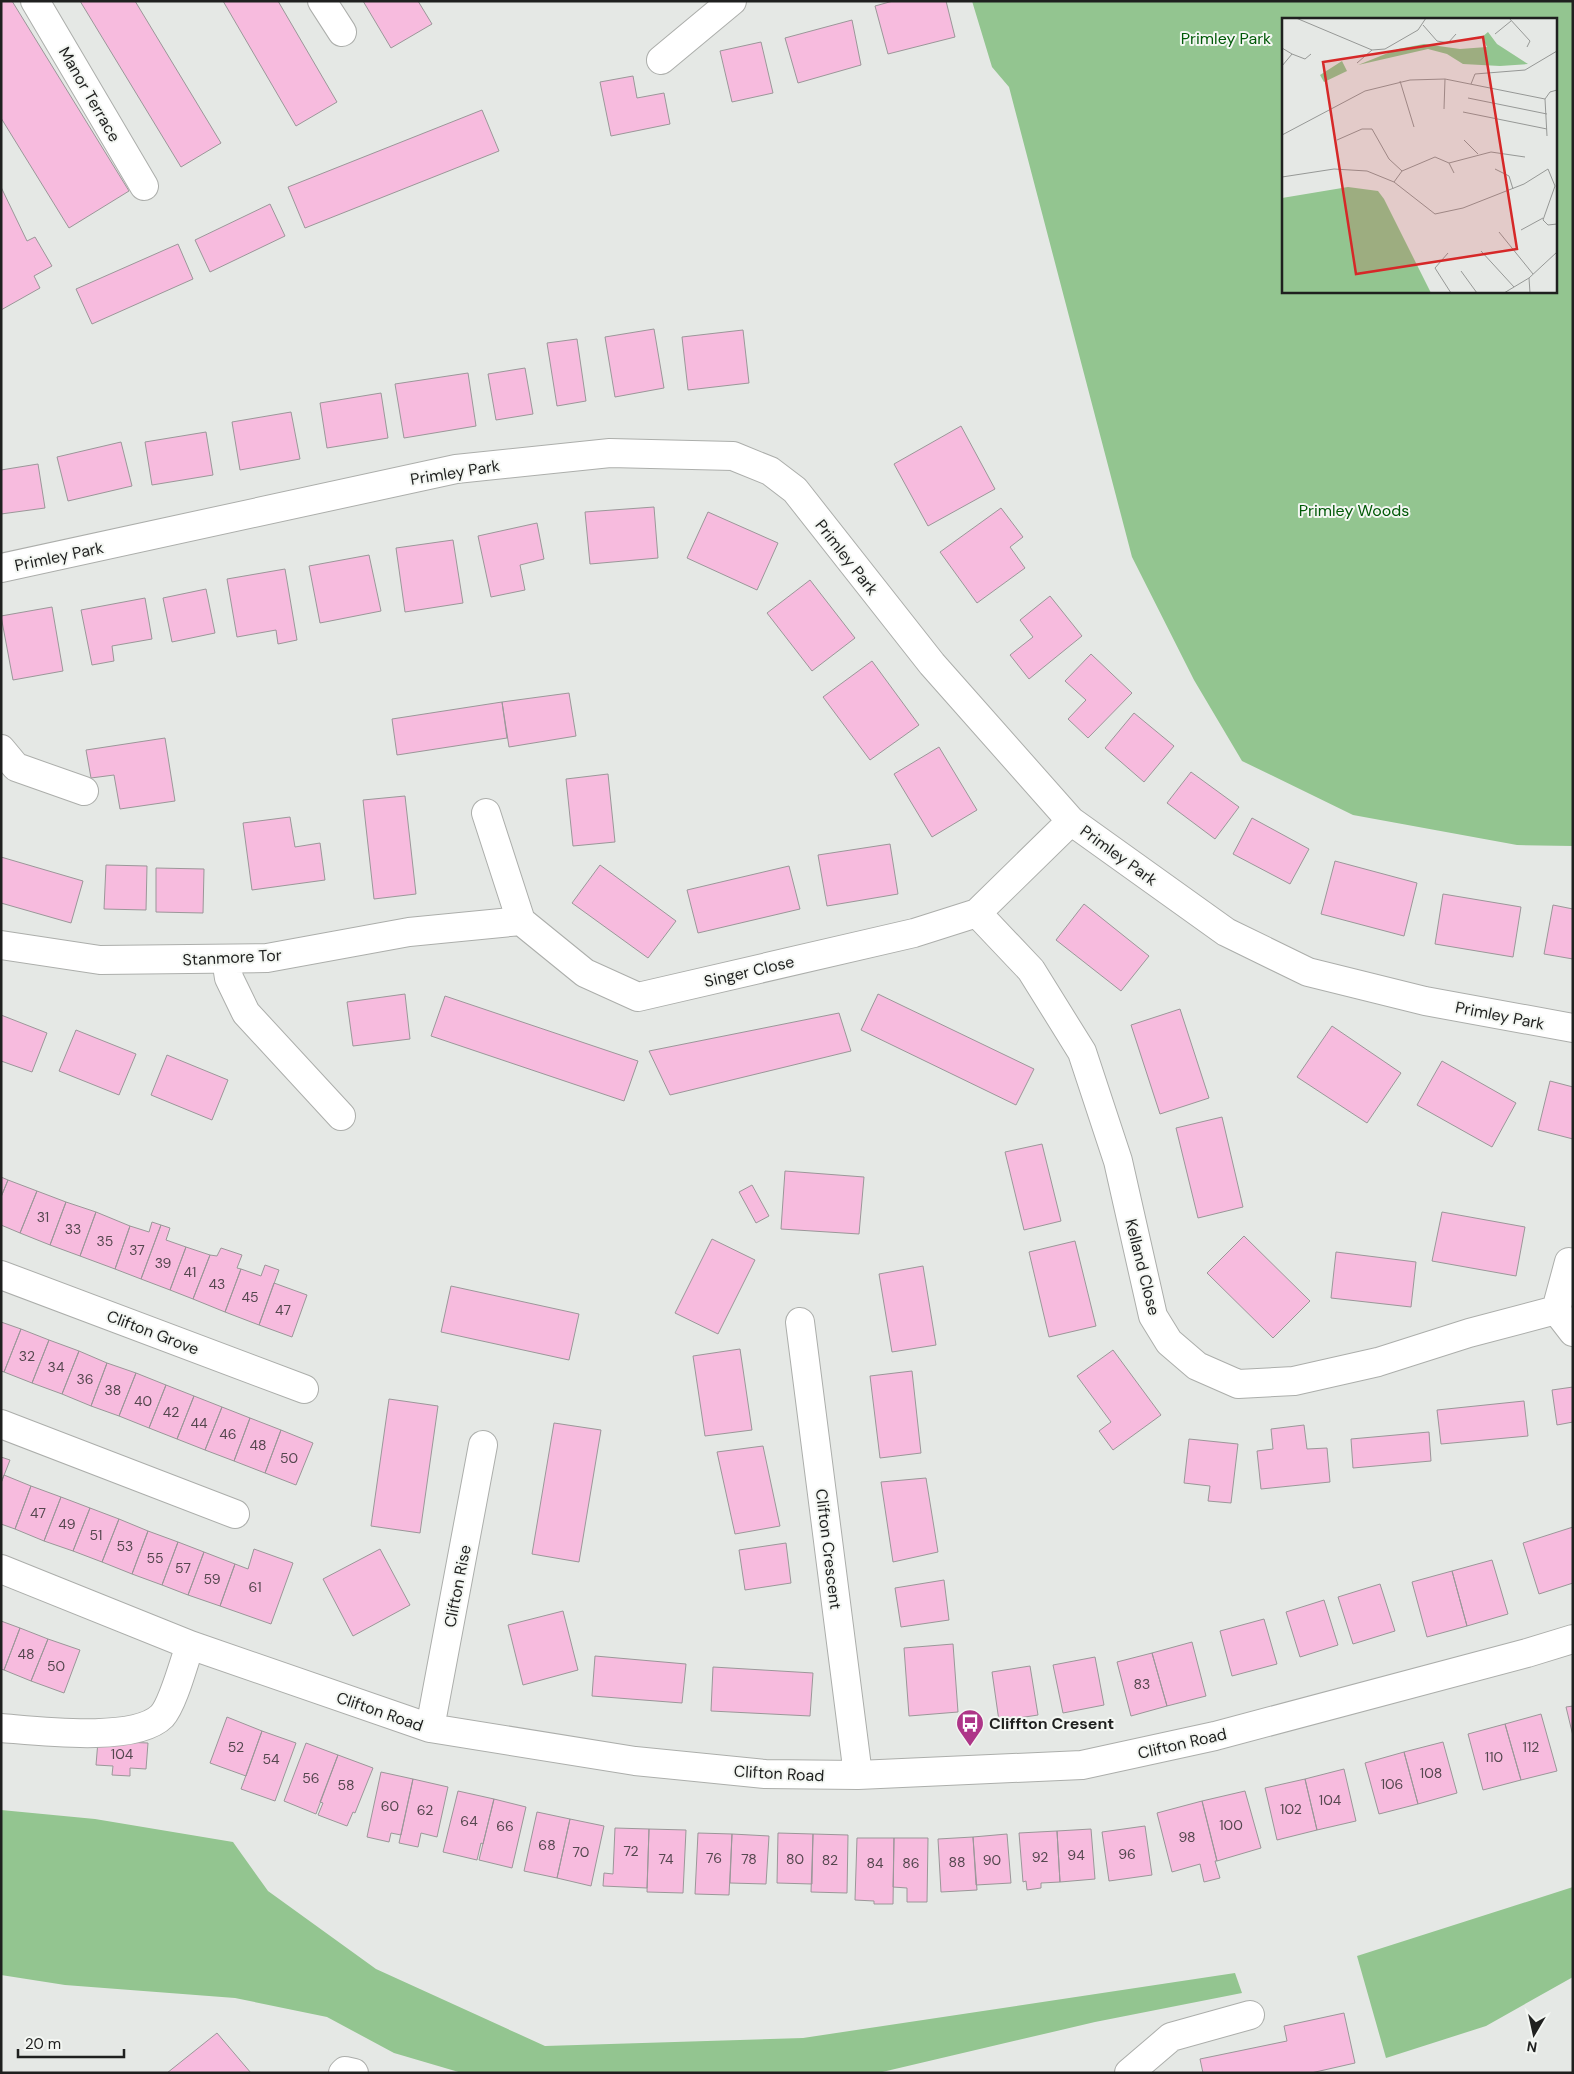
<svg xmlns="http://www.w3.org/2000/svg" width="1574" height="2074" font-family="'DM Sans',sans-serif">
<style>
.green{fill:#93c590;fill-rule:evenodd}
.building{fill:#f7bbde;stroke:#9b9799}
.lines{fill:none;stroke-linecap:round;stroke-linejoin:round}
.minor-casing{stroke:#acaeab;stroke-width:30}
.minor{stroke:#fff;stroke-width:28}
.labels{text-anchor:middle;stroke-width:4;stroke-linejoin:round;paint-order:stroke}
.number-label{font-size:14px;fill:#55474f}
.park-label{font-size:16px;fill:#005907;stroke:#f3f6f2}
.street-label{font-size:16px;fill:#1f201f;stroke:#f3f6f2}
.poi-label{font-size:16px;font-weight:bold;fill:#1f201f;stroke:#f3f6f2;text-anchor:start}
.inset-road{fill:none;stroke:#969896;stroke-width:1}
.view{fill:#d62828;fill-opacity:0.15;stroke:#d62828;stroke-width:2.5}
.inset-edge{fill:none;stroke:#1f201f;stroke-width:2.5}
</style>
<rect width="100%" height="100%" fill="#e5e8e5"/>
<!-- green -->
<path class="green" d="M972,1H1573V846L1517,845L1353,815L1242,761L1194,680L1132,557L1009,87L992,67ZM1283,19H1555V291H1283Z
M1,1810L95,1819L233,1842L268,1891L376,1969L545,2046L803,2038L1235,1973L1242,1993L1095,2022L878,2073H462L394,2053L327,2017L235,1998L65,1985L1,1975Z
M1573,1887V1977L1486,2026L1386,2058L1357,1956Z"/>
<!-- building -->
<path class="building" d="M1,1H12L129,191L69,228L1,118Z
M80,1H135L221,143L181,167Z
M223,1H278L337,102L296,126Z
M363,1H418L432,24L391,48Z
M893,1H946L955,37L888,54L875,6Z
M852,20L861,65L798,83L785,38Z
M761,42L773,93L732,102L720,51Z
M633,76L637,98L664,93L670,124L611,136L600,82Z
M482,110L499,151L305,228L288,187Z
M1,187L27,241L35,237L52,266L34,276L40,288L1,310Z
M270,204L285,236L210,272L195,240Z
M178,244L193,279L92,324L76,289Z
M654,329L664,388L615,397L605,337Z
M743,330L749,383L688,390L682,337Z
M577,339L586,401L557,406L547,343Z
M525,368L533,414L496,420L488,374Z
M468,373L476,426L404,438L395,384Z
M381,393L388,438L327,448L320,403Z
M291,412L300,459L240,470L232,422Z
M961,426L995,489L928,526L894,464Z
M206,432L213,475L152,485L145,442Z
M121,442L132,486L68,501L57,457Z
M38,464L45,508L1,514V470Z
M654,507L658,558L590,564L585,512Z
M1001,508L1023,537L1010,547L1025,568L977,603L940,552Z
M708,512L778,543L757,590L687,558Z
M537,523L544,559L520,565L525,590L491,597L478,536Z
M453,540L463,603L405,612L396,548Z
M369,555L381,611L320,623L309,566Z
M285,569L297,640L278,644L276,630L237,637L227,579Z
M810,580L855,638L812,671L767,613Z
M206,589L215,633L172,642L163,598Z
M1050,596L1082,636L1029,679L1010,655L1033,637L1020,620Z
M145,598L152,639L112,646L114,661L92,665L81,610Z
M52,607L63,671L13,680L1,616Z
M1091,654L1132,693L1088,738L1068,719L1086,700L1065,681Z
M872,661L919,725L870,760L823,697Z
M569,693L576,736L509,747L502,702Z
M502,702L507,738L397,755L392,719Z
M1134,713L1174,746L1144,782L1105,748Z
M165,738L175,801L120,809L114,775L91,778L86,750Z
M939,747L977,810L932,837L894,774Z
M1191,772L1239,807L1215,839L1167,803Z
M608,774L615,842L573,846L566,779Z
M405,796L416,894L374,899L363,800Z
M290,817L295,847L320,843L325,880L252,890L243,823Z
M1252,818L1309,849L1290,884L1233,854Z
M890,844L898,894L827,906L818,855Z
M1,857L83,881L71,923L1,903Z
M1335,861L1417,883L1404,936L1321,914Z
M106,865L147,866L146,910L104,909Z
M600,865L676,921L648,958L572,903Z
M789,866L800,909L698,933L687,890Z
M156,868L204,869L203,913L156,912Z
M1443,894L1521,907L1513,957L1435,944Z
M1084,904L1149,956L1121,991L1056,940Z
M1553,905L1573,909V959L1544,954Z
M405,994L410,1039L353,1046L347,1002Z
M878,994L1034,1069L1016,1105L861,1030Z
M445,996L638,1061L624,1101L431,1036Z
M1180,1009L1209,1098L1160,1114L1131,1025Z
M839,1013L851,1051L670,1095L649,1051Z
M1,1015L47,1033L32,1072L1,1061Z
M1332,1026L1401,1073L1367,1123L1297,1077Z
M76,1030L136,1054L119,1095L59,1071Z
M167,1055L228,1080L212,1120L151,1095Z
M1442,1061L1516,1103L1492,1147L1417,1105Z
M1550,1081L1573,1087V1139L1538,1130Z
M1222,1117L1243,1207L1198,1218L1176,1128Z
M1042,1144L1061,1221L1024,1230L1005,1152Z
M785,1171L864,1177L859,1234L781,1229Z
M1,1177L8,1180L1,1197Z
M8,1180L37,1191L20,1233L1,1225V1197Z
M752,1185L769,1216L756,1223L739,1192Z
M37,1191L66,1202L50,1245L20,1233Z
M66,1202L96,1212L80,1256L50,1245Z
M96,1212L130,1226L115,1269L80,1256Z
M1442,1212L1525,1227L1516,1276L1432,1261Z
M152,1222L161,1225L141,1279L115,1269L130,1226L149,1232Z
M161,1225L170,1228L166,1240L186,1247L170,1290L141,1279Z
M1244,1236L1310,1301L1273,1338L1207,1273Z
M712,1239L755,1260L718,1334L675,1313Z
M1075,1241L1096,1326L1049,1337L1029,1252Z
M186,1247L210,1255L193,1299L170,1290Z
M221,1248L242,1255L237,1268L241,1269L225,1312L193,1299L210,1255L217,1256Z
M1336,1252L1416,1262L1411,1307L1331,1298Z
M265,1265L279,1270L259,1325L225,1312L241,1269L261,1276Z
M923,1266L936,1345L892,1352L879,1274Z
M274,1283L307,1295L292,1337L259,1325Z
M451,1286L579,1314L569,1360L441,1332Z
M1,1322L21,1329L4,1372L1,1371Z
M21,1329L49,1340L32,1383L4,1372Z
M49,1340L79,1351L62,1394L32,1383Z
M740,1349L752,1430L705,1436L693,1356Z
M1113,1350L1161,1415L1113,1450L1099,1431L1111,1422L1077,1376Z
M79,1351L107,1363L91,1406L62,1394Z
M107,1363L136,1373L119,1416L91,1406Z
M912,1371L921,1453L880,1458L870,1376Z
M136,1373L166,1385L149,1428L119,1416Z
M166,1385L194,1396L177,1439L149,1428Z
M1573,1387V1422L1557,1425L1552,1390Z
M194,1396L222,1407L205,1450L177,1439Z
M389,1399L438,1406L420,1533L371,1526Z
M1524,1401L1528,1436L1441,1444L1437,1410Z
M222,1407L250,1418L234,1461L205,1450Z
M250,1418L281,1430L265,1473L234,1461Z
M554,1423L601,1430L579,1562L532,1554Z
M1304,1425L1307,1449L1327,1448L1330,1482L1261,1489L1257,1451L1273,1449L1271,1429Z
M281,1430L313,1443L296,1485L265,1473Z
M1429,1432L1431,1461L1353,1468L1351,1439Z
M1189,1439L1238,1444L1231,1503L1208,1501L1210,1486L1184,1483Z
M763,1446L780,1526L735,1534L717,1452Z
M1,1457L10,1460L1,1483Z
M4,1475L31,1486L15,1529L1,1524V1483Z
M926,1478L938,1552L893,1562L881,1482Z
M31,1486L61,1497L44,1541L15,1529Z
M61,1497L90,1508L73,1551L44,1541Z
M90,1508L119,1519L102,1562L73,1551Z
M119,1519L148,1531L132,1574L102,1562Z
M1573,1527V1583L1539,1594L1523,1543Z
M148,1531L178,1542L162,1585L132,1574Z
M178,1542L204,1552L188,1595L162,1585Z
M786,1543L791,1583L745,1590L739,1550Z
M254,1549L293,1563L271,1624L220,1606L235,1564L248,1569Z
M380,1549L410,1605L353,1636L323,1579Z
M204,1552L235,1564L220,1606L188,1595Z
M1492,1560L1508,1614L1467,1626L1452,1571Z
M1452,1571L1467,1626L1427,1637L1412,1582Z
M944,1580L949,1620L901,1627L895,1588Z
M1380,1584L1395,1631L1353,1644L1338,1597Z
M1324,1600L1338,1645L1300,1657L1286,1612Z
M563,1611L578,1670L523,1685L508,1625Z
M1264,1619L1277,1664L1232,1676L1220,1631Z
M1,1621L20,1628L4,1670L1,1669Z
M20,1628L48,1639L31,1681L4,1670Z
M48,1639L80,1650L64,1693L31,1681Z
M1192,1642L1206,1696L1167,1706L1152,1653Z
M953,1644L958,1712L909,1716L904,1648Z
M1152,1653L1167,1706L1131,1716L1117,1662Z
M595,1656L686,1664L682,1703L592,1696Z
M1095,1657L1104,1705L1063,1713L1053,1665Z
M1030,1666L1038,1715L999,1721L992,1672Z
M713,1667L813,1673L810,1716L711,1711Z
M1573,1706V1736L1566,1707Z
M1541,1714L1557,1771L1521,1780L1505,1724Z
M227,1717L262,1731L246,1776L210,1763Z
M1505,1724L1521,1780L1483,1790L1468,1734Z
M262,1731L296,1743L275,1801L241,1789Z
M98,1741L148,1743L146,1769L130,1768V1776L112,1775L113,1766L96,1765Z
M1443,1742L1457,1793L1418,1804L1404,1752Z
M306,1743L338,1755L316,1814L284,1801Z
M1404,1752L1418,1804L1379,1814L1365,1763Z
M338,1755L373,1768L355,1813L353,1812L347,1826L318,1815L323,1803L320,1802Z
M1344,1769L1356,1821L1317,1830L1305,1779Z
M381,1772L413,1779L401,1835L391,1833L389,1842L367,1837Z
M413,1779L448,1787L437,1837L421,1833L418,1847L399,1843Z
M1305,1779L1317,1830L1277,1840L1265,1788Z
M458,1791L494,1799L483,1844L481,1843L477,1860L443,1852Z
M1245,1791L1261,1848L1217,1861L1202,1801Z
M494,1799L526,1807L512,1868L479,1860Z
M1202,1801L1217,1861H1215L1220,1878L1204,1882L1200,1864L1172,1872L1157,1813Z
M537,1812L570,1819L557,1878L524,1871Z
M570,1819L604,1826L591,1886L557,1878Z
M1145,1826L1152,1875L1109,1881L1102,1832Z
M615,1828L649,1829L647,1888L603,1886L604,1873L613,1874Z
M649,1829L686,1830L683,1893L647,1892Z
M1091,1829L1095,1879L1060,1882L1057,1831Z
M1057,1831L1060,1882L1041,1883V1888L1027,1890L1026,1881L1023,1882L1019,1833Z
M698,1833L732,1834L729,1895L695,1894Z
M778,1833L813,1834L812,1884L777,1883Z
M732,1834L769,1836L766,1884L730,1883Z
M813,1834L848,1835L847,1893L811,1892Z
M1007,1834L1011,1883L976,1885L973,1837Z
M973,1837L977,1890L941,1892L938,1839Z
M857,1838H894L893,1904H874V1901L855,1900Z
M894,1838H928L927,1902H907V1888L893,1887Z
M1344,2013L1355,2063L1311,2073H1203L1200,2059L1287,2041L1284,2026Z
M217,2033L251,2073H167Z"/>
<g class="lines">
<!-- minor casing -->
<g class="minor-casing">
<path id="minor" d="M35,1L144,186
M322,1L342,32
M661,60L732,1
M1,568L456,469L610,453L733,456L770,471L795,490L932,664L1071,821L1226,932L1308,972L1425,1001L1573,1028
M1,749L16,767L84,791
M486,813L521,921L585,973L638,997L914,933L977,913L1071,821
M977,913L1031,970L1082,1052L1118,1161L1153,1316L1169,1342L1197,1366L1238,1384L1294,1381L1378,1362L1469,1333L1556,1310
M1,945L100,960L267,958L409,932L521,921
M226,959L229,978L246,1013L341,1116
M1569,1262L1556,1310L1573,1332
M1,1275L304,1389
M800,1322L858,1775
M1,1424L235,1514
M1,1569L190,1645L430,1728L635,1761L765,1774L858,1775L1082,1765L1215,1736L1527,1653L1573,1639
M1,1728C39,1731 135,1743 162,1716C173,1704 184,1662 190,1645
M430,1728L483,1445
M343,2073L345,2071L354,2073
M1129,2073L1171,2037L1250,2015"/>
</g>
<!-- minor -->
<use href="#minor" class="minor"/>
</g>
<!-- icons -->
<defs>
<g id="bus-pin" transform="scale(1.4375)"><path d="M0 17L-7.5 6A9.5 9.5 0 1 1 7.5 6Z" fill="#ae3588" stroke="#f3f6f2"/><path d="M-5-6H5V4H4V6H2V4H-2V6H-4V4H-5ZM-3.5-4V0h7V-4ZM-3.5 1.2v1.5H-2V1.2ZM2 1.2v1.5H3.5V1.2Z" fill="#fff"/></g>
</defs>
<g fill-rule="evenodd">
<use href="#bus-pin" x="970" y="1723"/>
</g>
<g class="labels">
<!-- number labels -->
<g class="number-label">
<text x="43" y="1222">31</text>
<text x="73" y="1234">33</text>
<text x="105" y="1246">35</text>
<text x="137" y="1255">37</text>
<text x="163" y="1268">39</text>
<text x="190" y="1277">41</text>
<text x="217" y="1289">43</text>
<text x="250" y="1302">45</text>
<text x="283" y="1315">47</text>
<text x="27" y="1361">32</text>
<text x="56" y="1372">34</text>
<text x="85" y="1384">36</text>
<text x="113" y="1395">38</text>
<text x="143" y="1406">40</text>
<text x="171" y="1417">42</text>
<text x="199" y="1428">44</text>
<text x="228" y="1439">46</text>
<text x="258" y="1450">48</text>
<text x="289" y="1463">50</text>
<text x="38" y="1518">47</text>
<text x="67" y="1529">49</text>
<text x="96" y="1540">51</text>
<text x="125" y="1551">53</text>
<text x="155" y="1563">55</text>
<text x="183" y="1573">57</text>
<text x="212" y="1584">59</text>
<text x="255" y="1592">61</text>
<text x="26" y="1659">48</text>
<text x="56" y="1671">50</text>
<text x="1142" y="1689">83</text>
<text x="236" y="1752">52</text>
<text x="1531" y="1752">112</text>
<text x="122" y="1759">104</text>
<text x="1494" y="1762">110</text>
<text x="271" y="1764">54</text>
<text x="1431" y="1778">108</text>
<text x="311" y="1783">56</text>
<text x="1392" y="1789">106</text>
<text x="346" y="1790">58</text>
<text x="1330" y="1805">104</text>
<text x="390" y="1811">60</text>
<text x="1291" y="1814">102</text>
<text x="425" y="1815">62</text>
<text x="469" y="1826">64</text>
<text x="1231" y="1830">100</text>
<text x="505" y="1831">66</text>
<text x="1187" y="1842">98</text>
<text x="547" y="1850">68</text>
<text x="631" y="1856">72</text>
<text x="581" y="1857">70</text>
<text x="1127" y="1859">96</text>
<text x="1076" y="1860">94</text>
<text x="1040" y="1862">92</text>
<text x="714" y="1863">76</text>
<text x="666" y="1864">74</text>
<text x="749" y="1864">78</text>
<text x="795" y="1864">80</text>
<text x="830" y="1865">82</text>
<text x="992" y="1865">90</text>
<text x="957" y="1867">88</text>
<text x="875" y="1868">84</text>
<text x="911" y="1868">86</text>
</g>
<!-- park labels -->
<g class="park-label">
<text x="1226" y="44">Primley Park</text>
<text x="1354" y="516">Primley Woods</text>
</g>
<!-- street labels -->
<g class="street-label">
<text transform="translate(90 94) rotate(60)" y="6">Manor Terrace</text>
<text transform="translate(455 472) rotate(-9)" y="6">Primley Park</text>
<text transform="translate(59 556) rotate(-12)" y="6">Primley Park</text>
<text transform="translate(847 557) rotate(52)" y="6">Primley Park</text>
<text transform="translate(1119 855) rotate(36)" y="6">Primley Park</text>
<text transform="translate(232 957) rotate(-3)" y="6">Stanmore Tor</text>
<text transform="translate(749 971) rotate(-13)" y="6">Singer Close</text>
<text transform="translate(1500 1015) rotate(11)" y="6">Primley Park</text>
<text transform="translate(1143 1267) rotate(76)" y="6">Kelland Close</text>
<text transform="translate(153 1332) rotate(21)" y="6">Clifton Grove</text>
<text transform="translate(829 1549) rotate(83)" y="6">Clifton Crescent</text>
<text transform="translate(457 1586) rotate(-79)" y="6">Clifton Rise</text>
<text transform="translate(380 1711) rotate(19)" y="6">Clifton Road</text>
<text transform="translate(1182 1743) rotate(-13)" y="6">Clifton Road</text>
<text transform="translate(779 1773) rotate(3)" y="6">Clifton Road</text>
</g>
<!-- poi labels -->
<g class="poi-label">
<text x="989" y="1729">Cliffton Cresent</text>
</g>
</g>
<!-- overview -->
<g transform="translate(1282 18)">
<rect width="275" height="275" fill="#e5e8e5"/>
<path d="M206,14L215,26L246,46L218,48L181,46L165,36L146,31L76,47L116,31L142,26L178,31L205,29L200,19ZM60,43L65,53L42,64L38,57ZM66,169L96,173L102,181L149,275H0V180Z" fill="#93c590"/>
<path class="inset-road" d="M14,0L90,32L103,31L136,12L144,0M227,0L248,23L245,29M141,7L155,23L166,25L174,16M213,16L229,3M0,30L10,36L0,48M10,36L23,41L29,36M75,45L90,32M118,63L132,109M189,66L193,56L243,52L275,33M186,80L265,96M263,81L265,118M263,81L268,74L275,72M162,91L163,61M181,94L265,111M0,117L83,73L128,62L163,61L263,81M55,122L80,111H90L107,141L120,153M182,122L196,136M167,145L209,134L243,139M213,151L227,158L231,171M0,159L52,151L85,153L112,164L153,196L181,190L242,166L266,151L273,168L261,202L266,207L275,206M112,164L120,153L153,139L167,145L172,155M239,212L261,200M217,214L251,256M199,233L232,269M166,235L153,250L169,275M179,253L195,275M247,260L248,275M222,275L247,260L275,234"/>
<path class="view" d="M201,19L235,231L74,256L41,44Z"/>
<rect width="275" height="275" class="inset-edge"/>
</g>
<!-- border -->
<rect width="1574" height="2074" fill="none" stroke="#1f201f" stroke-width="5"/>
<!-- north arrow -->
<g transform="translate(1534 2034) rotate(189)" stroke="#f3f6f2" stroke-width="4" paint-order="stroke">
<path d="M0-4L9 19L0 12L-9 19Z" fill="#1f201f"/>
<text y="-8" font-size="14" font-weight="bold" text-anchor="middle" fill="#1f201f">N</text>
</g>
<!-- scale -->
<path d="M18 2049v8h106v-8" fill="none" stroke="#1f201f" stroke-width="2.5"/>
<text x="25" y="2049" font-size="15" fill="#1f201f" stroke="#f3f6f2" stroke-width="4" paint-order="stroke">20 m</text>
</svg>
